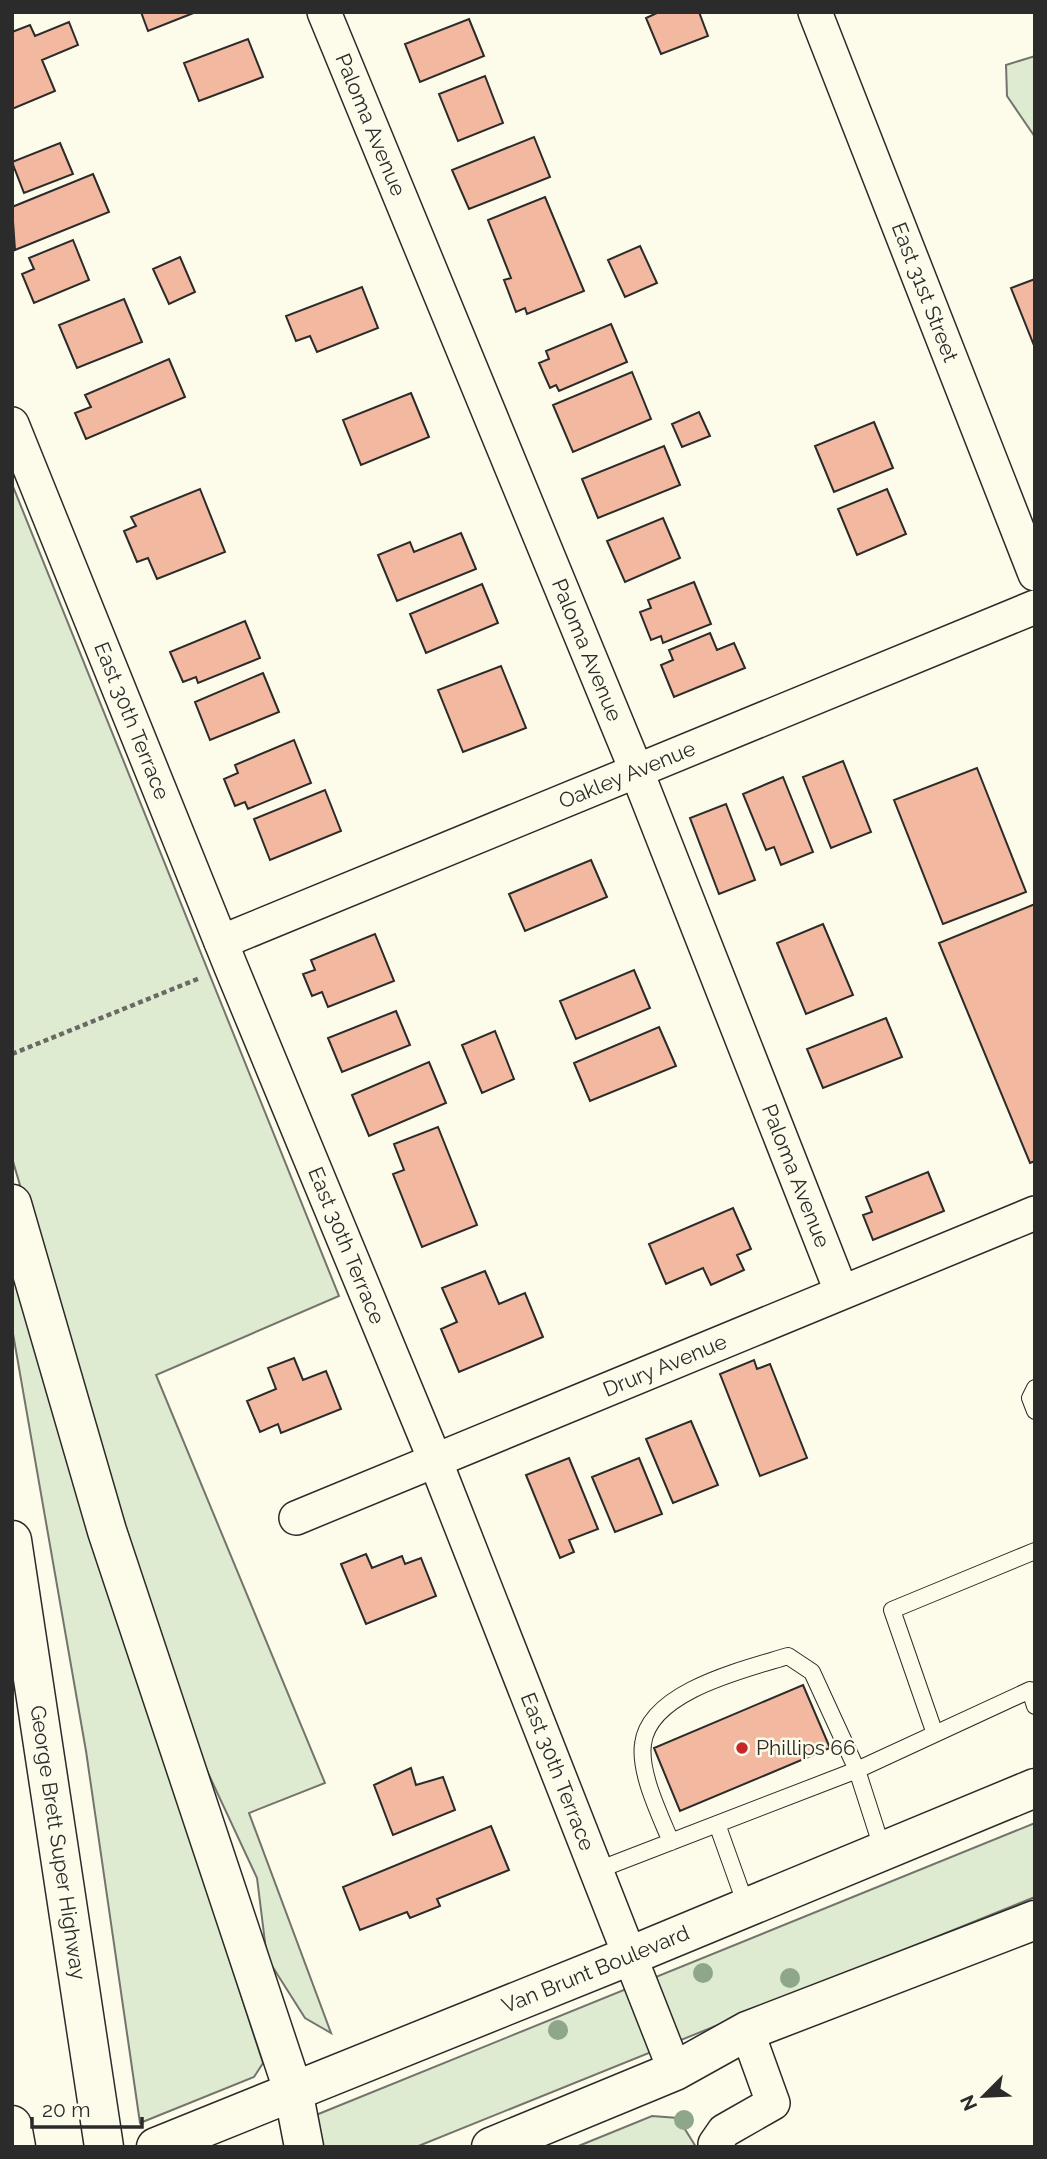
<svg xmlns="http://www.w3.org/2000/svg" width="1047" height="2159" font-family="Raleway,sans-serif">
<style>
.green{fill:#deebd1;stroke:#74746e;stroke-width:2}
.building{fill:#f2b8a0;stroke:#2b2b2b;stroke-width:2}
.lines{fill:none;stroke-linecap:round;stroke-linejoin:round}
.service-casing{stroke:#2b2b2b;stroke-width:18}
.minor-casing{stroke:#2b2b2b;stroke-width:36}
.secondary-casing{stroke:#2b2b2b;stroke-width:41}
.motorway-casing{stroke:#2b2b2b;stroke-width:41}
.path{stroke:#6a6964;stroke-width:4.5;stroke-dasharray:5 3.5;stroke-linecap:butt}
.service{stroke:#fdfbea;stroke-width:16}
.minor{stroke:#fdfbea;stroke-width:33}
.secondary{stroke:#fdfbea;stroke-width:38}
.motorway{stroke:#fdfbea;stroke-width:38}
.tree{fill:#8ea78a}
.poi-dot{fill:#c62828;stroke:#fdfbea;stroke-width:2.5}
.labels{text-anchor:middle;stroke-width:5;stroke-linejoin:round;paint-order:stroke}
.street-label{font-size:21px;fill:#2b2b2b;stroke:#fdfbea}
.poi-label{font-size:21px;fill:#2b2b2b;stroke:#fdfbea;text-anchor:start}
</style>
<rect width="100%" height="100%" fill="#fdfbea"/>
<!-- green -->
<path class="green" d="M1035,56V137L1007,96L1006,65Z
M12,484L339,1296L156,1375L325,1783L249,1813L331,2033L305,2018L267,1958L257,1878L202,1760L76,1375L12,1158Z
M12,1264L145,1699L263,2063L254,2077L140,2123L86,1751L12,1328Z
M1035,1823V1897L416,2147H320L316,2115Z
M652,2116L678,2118L696,2147H576Z"/>
<!-- building -->
<path class="building" d="M141,12H196L148,31Z
M659,12H699L708,36L661,54L646,18Z
M469,19L484,56L420,82L405,44Z
M69,22L78,45L42,60L55,91L12,109V32L30,25L35,36Z
M248,39L263,77L199,101L184,63Z
M485,76L503,123L458,141L439,94Z
M534,137L550,177L469,209L452,170Z
M60,143L73,174L24,193L12,162Z
M93,174L109,212L15,250L12,207Z
M545,197L584,291L527,314L525,308L516,312L504,280L511,278L488,220Z
M73,240L89,280L34,303L22,274L34,269L29,258Z
M640,246L657,283L625,297L608,260Z
M180,257L195,292L169,304L153,269Z
M1035,279V348L1011,288Z
M362,287L378,328L317,352L310,336L296,341L286,316Z
M124,299L142,342L77,368L59,325Z
M611,324L627,362L559,391L556,385L550,388L539,363L549,359L546,351Z
M169,359L185,397L86,439L75,413L91,407L85,395Z
M632,372L651,419L573,452L553,405Z
M411,393L429,437L361,465L343,420Z
M699,412L710,436L682,447L672,424Z
M874,422L893,468L834,492L815,446Z
M664,446L680,485L598,518L582,479Z
M200,489L225,552L157,579L148,558L137,562L124,531L136,526L131,517Z
M887,489L906,534L857,555L838,509Z
M663,518L680,558L625,582L607,541Z
M461,533L476,569L397,601L378,555L410,542L414,552Z
M694,582L711,624L663,643L661,636L651,640L640,612L651,608L648,600Z
M482,584L498,623L426,653L410,614Z
M245,621L260,658L198,683L196,677L183,682L170,652Z
M710,633L717,650L734,643L745,668L674,697L661,665L673,660L669,650Z
M501,666L526,728L463,752L438,690Z
M263,673L279,712L210,740L195,702Z
M294,740L311,783L248,809L245,802L235,806L224,779L238,773L235,765Z
M843,761L871,832L831,848L803,777Z
M977,768L1026,892L943,924L894,800Z
M783,777L813,852L781,865L774,847L766,850L743,794Z
M325,790L341,831L270,860L254,819Z
M726,804L755,880L719,894L690,818Z
M591,860L607,897L525,931L509,894Z
M1035,904V1161L1030,1163L939,943Z
M823,924L853,995L806,1014L777,943Z
M375,934L394,981L328,1007L322,992L312,996L303,974L315,970L311,960Z
M634,970L650,1008L576,1039L560,1001Z
M396,1011L410,1045L342,1072L328,1038Z
M886,1018L902,1057L823,1088L807,1049Z
M659,1027L676,1066L590,1101L574,1063Z
M495,1031L514,1079L482,1093L462,1045Z
M429,1062L446,1103L369,1136L352,1095Z
M438,1127L477,1225L422,1247L393,1174L404,1170L394,1144Z
M928,1172L944,1211L873,1240L863,1215L872,1212L866,1197Z
M733,1208L751,1249L737,1255L744,1270L711,1285L703,1268L666,1284L649,1244Z
M485,1271L499,1304L525,1293L543,1337L459,1372L441,1329L457,1322L442,1288Z
M294,1358L303,1380L326,1371L341,1409L281,1433L278,1424L260,1432L247,1401L276,1389L268,1368Z
M754,1360L757,1369L770,1364L807,1458L760,1476L720,1374Z
M691,1421L718,1485L673,1503L646,1439Z
M569,1458L598,1529L569,1540L574,1552L560,1558L526,1475Z
M639,1458L662,1514L615,1532L592,1477Z
M366,1554L372,1568L402,1556L405,1564L421,1558L436,1596L366,1624L341,1564Z
M803,1685L830,1748L680,1811L654,1748Z
M411,1768L416,1785L443,1777L455,1810L393,1835L374,1785Z
M491,1826L509,1870L437,1899L440,1906L410,1918L407,1912L360,1930L343,1887Z"/>
<g class="lines">
<!-- service casing -->
<g class="service-casing">
<path id="service" d="M1035,1388L1030,1398L1035,1411
M935,1734L892,1610L1035,1551
M717,1824L747,1908
M671,1842C660,1815 639,1773 643,1744C649,1691 746,1669 788,1656L812,1672L857,1770L883,1851
M598,1870L857,1770L1030,1690L1035,1706"/>
</g>
<!-- minor casing -->
<g class="minor-casing">
<g id="minor">
<path id="s1" d="M324,12L637,772L841,1291"/>
<path id="s2" d="M815,12L1035,574"/>
<path id="s3" d="M12,424L231,967L435,1460L675,2071"/>
<path id="s4" d="M221,942L1035,607"/>
<path id="s5" d="M296,1518L1035,1213"/>
<path d="M715,2144L724,2131L773,2103L747,2031"/>
</g>
</g>
<!-- secondary casing -->
<g class="secondary-casing">
<g id="secondary">
<path id="s6" d="M156,2147L632,1955L1035,1788"/>
<path d="M491,2147L675,2071L747,2031L1035,1920"/>
</g>
</g>
<!-- motorway casing -->
<g class="motorway-casing">
<g id="motorway">
<path d="M12,1204L107,1531L293,2090L304,2147"/>
<path id="s7" d="M12,1540L104,2147"/>
<path d="M12,2125L16,2147"/>
</g>
</g>
<!-- path -->
<path class="path" d="M12,1054L200,978"/>
<!-- service -->
<use href="#service" class="service"/>
<!-- minor -->
<use href="#minor" class="minor"/>
<!-- secondary -->
<use href="#secondary" class="secondary"/>
<!-- motorway -->
<use href="#motorway" class="motorway"/>
</g>
<!-- trees -->
<g class="tree">
<circle cx="703" cy="1973" r="10"/>
<circle cx="790" cy="1978" r="10"/>
<circle cx="558" cy="2030" r="10"/>
<circle cx="684" cy="2120" r="10"/>
</g>
<!-- markers -->
<circle class="poi-dot" cx="742" cy="1748" r="7"/>
<g class="labels">
<!-- street labels -->
<g class="street-label">
<text dy="7" stroke="none"><textPath href="#s1" startOffset="122">Paloma Avenue</textPath></text>
<text dy="7" stroke="none"><textPath href="#s2" startOffset="301">East 31st Street</textPath></text>
<text dy="7" stroke="none"><textPath href="#s1" startOffset="690">Paloma Avenue</textPath></text>
<text dy="7" stroke="none"><textPath href="#s3" startOffset="320">East 30th Terrace</textPath></text>
<text dy="7" stroke="none"><textPath href="#s4" startOffset="439">Oakley Avenue</textPath></text>
<text dy="7" stroke="none"><textPath href="#s1" startOffset="1256">Paloma Avenue</textPath></text>
<text dy="7" stroke="none"><textPath href="#s3" startOffset="887">East 30th Terrace</textPath></text>
<text dy="7" stroke="none"><textPath href="#s5" startOffset="399">Drury Avenue</textPath></text>
<text dy="7" stroke="none"><textPath href="#s3" startOffset="1454">East 30th Terrace</textPath></text>
<text dy="7" stroke="none"><textPath href="#s7" startOffset="306">George Brett Super Highway</textPath></text>
<text dy="7" stroke="none"><textPath href="#s6" startOffset="474">Van Brunt Boulevard</textPath></text>
</g>
<!-- poi labels -->
<g class="poi-label">
<text x="756" y="1755">Phillips 66</text>
</g>
</g>
<!-- border -->
<rect width="1047" height="2159" fill="none" stroke="#2b2b2b" stroke-width="28"/>
<!-- north arrow -->
<g transform="translate(984 2096) rotate(246)" stroke="#fdfbea" stroke-width="5" paint-order="stroke">
<path d="M0-5L12 26L0 18L-12 26Z" fill="#2b2b2b"/>
<text y="-10" font-size="19" font-weight="bold" text-anchor="middle" fill="#2b2b2b">N</text>
</g>
<!-- scale -->
<path d="M32 2117v10h110v-10" fill="none" stroke="#2b2b2b" stroke-width="3.5"/>
<text x="42" y="2117" font-size="21" fill="#2b2b2b" stroke="#fdfbea" stroke-width="5" paint-order="stroke">20 m</text>
</svg>
